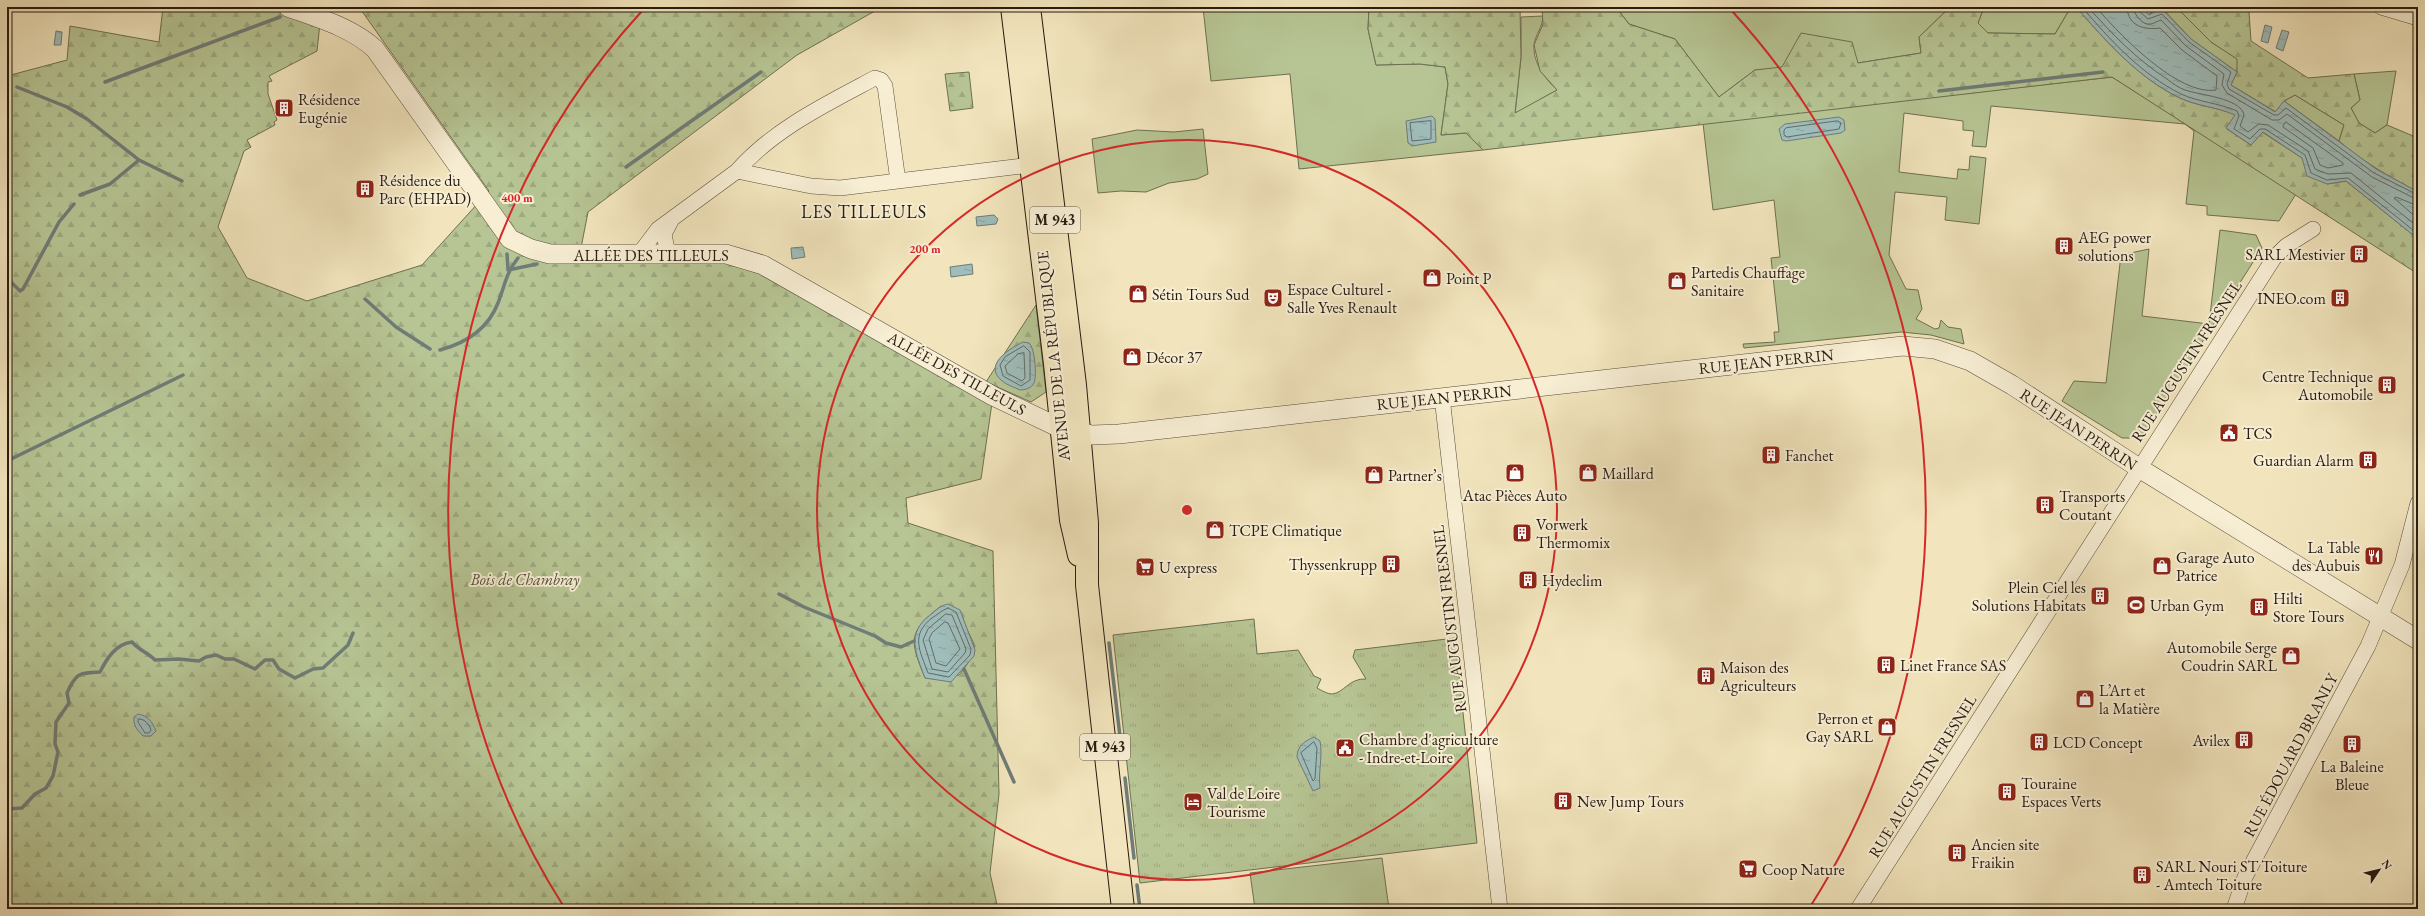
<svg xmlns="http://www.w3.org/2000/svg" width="2425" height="916" font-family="'EB Garamond',serif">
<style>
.green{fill:#b7c594;stroke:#6e7052}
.forest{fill:url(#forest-firs);stroke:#6e7052;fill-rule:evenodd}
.park{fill:url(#park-tufts);stroke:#6e7052}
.water{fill:url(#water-ripples);stroke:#6f7c77}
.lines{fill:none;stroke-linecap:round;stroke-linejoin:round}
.shore{stroke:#626c66;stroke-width:1}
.stream{stroke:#6f7c77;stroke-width:3.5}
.minor-casing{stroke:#594e3b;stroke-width:16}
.tertiary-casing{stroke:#594e3b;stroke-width:20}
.primary-casing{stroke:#261b10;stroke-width:24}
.minor{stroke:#f7eed4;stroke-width:15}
.tertiary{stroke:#f7eed4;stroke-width:19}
.primary{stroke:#f2e5bd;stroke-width:22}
.ring{fill:none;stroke:#d62828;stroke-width:2}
.labels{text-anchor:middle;stroke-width:4;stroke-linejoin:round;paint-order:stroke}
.shield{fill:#f7eed4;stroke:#655a4b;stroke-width:1}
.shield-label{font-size:15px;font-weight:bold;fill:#261b10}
.poi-label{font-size:16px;fill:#261b10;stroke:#f7eed4;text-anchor:start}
.street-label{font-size:16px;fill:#261b10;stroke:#f7eed4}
.park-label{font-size:16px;font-style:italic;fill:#524e38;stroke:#f7eed4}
.quarter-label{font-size:18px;letter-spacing:1px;fill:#261b10;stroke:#f7eed4}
.centre{fill:#d62828;stroke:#f7eed4;stroke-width:2}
.ring-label{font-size:12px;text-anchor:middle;font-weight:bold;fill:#d62828;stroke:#f7eed4;stroke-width:4;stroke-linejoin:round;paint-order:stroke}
</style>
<defs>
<pattern id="forest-firs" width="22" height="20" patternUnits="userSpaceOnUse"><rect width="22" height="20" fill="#b7c594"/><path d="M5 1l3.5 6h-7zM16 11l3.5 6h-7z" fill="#9da97f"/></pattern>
<pattern id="park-tufts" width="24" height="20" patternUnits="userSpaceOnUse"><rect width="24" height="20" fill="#b7c594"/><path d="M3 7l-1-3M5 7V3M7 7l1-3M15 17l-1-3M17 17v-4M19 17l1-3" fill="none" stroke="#9da97f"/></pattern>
<pattern id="water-ripples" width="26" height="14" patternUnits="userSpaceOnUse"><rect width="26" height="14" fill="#9fbdbb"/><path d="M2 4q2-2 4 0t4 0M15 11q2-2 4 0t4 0" fill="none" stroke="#89a2a0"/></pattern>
</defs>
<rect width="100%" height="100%" fill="#f2e5bd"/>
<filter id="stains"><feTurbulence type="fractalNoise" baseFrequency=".005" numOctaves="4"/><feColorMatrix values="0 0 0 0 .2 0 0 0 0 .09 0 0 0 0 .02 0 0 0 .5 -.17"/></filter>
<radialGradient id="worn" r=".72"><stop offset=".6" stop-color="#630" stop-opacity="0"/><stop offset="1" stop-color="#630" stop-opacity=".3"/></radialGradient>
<!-- green -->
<path class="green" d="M1203,7H1369L1368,29L1376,65L1420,64L1445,67L1448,84L1441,135L1466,133L1483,150L1299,169L1290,74L1211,81Z
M1616,7H1943L1947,10L1919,37L1921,53L1858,63L1755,70L1719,97L1675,39L1629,24Z
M1984,7H2071L2055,34L1988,33L1978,23Z
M2156,7H2176L2211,42L2238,59L2237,72L2191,39L2162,8L2149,15Z
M1543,16C1543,27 1535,35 1534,45C1533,64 1545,78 1557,90L1515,114L1521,57V17Z
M2396,71L2387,125L2375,133L2359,123L2351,108L2360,100L2354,74Z
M2112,77L2296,194L2279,221L2207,215V206L2186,204L2194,131L2185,124L1991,106L1986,147L1972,146L1974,131L1963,130V121L1904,113L1899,172L1957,179L1958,169L1969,170L1970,156L1986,158L1979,224L1945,220L1947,197L1895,192L1889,255L1906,289L1918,290L1922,309L1916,319L1935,329L1939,328L1941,320L1948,327L1961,329L1964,344L1931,335L1901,332L1744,348L1743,344L1775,342L1774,332H1779L1771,258L1780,257L1774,200L1713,210L1703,123Z
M2295,95L2344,125L2339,141L2284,101Z
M1203,129L1208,174L1197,179L1169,183L1146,192L1121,191L1098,193L1092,139L1137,130L1174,132Z
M2220,230L2256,235L2262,248L2145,432L2134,438H2122L2062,401L2074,381L2106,383L2121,255L2149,249L2142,316L2209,324Z
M1382,858L1389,909H1255L1250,873Z"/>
<!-- forest -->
<path class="forest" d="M163,7H333L321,14L317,51L269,76L272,81L268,82V94L277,120L274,122L275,125L247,140L251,147L244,151L218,227L247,278L307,301L422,265L489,191L359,7H882L797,55L588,212L581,248L726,254L993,396L981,479L906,498L908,523L993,551L999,794L990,873L998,909H7V129C12,116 7,91 7,76L67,60L70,26L159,42ZM941,606L962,615C971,649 986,641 959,675L935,679L925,678C909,639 908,632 941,606Z
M1369,7H1520L1521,57L1515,113L1557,90L1540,71L1534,45L1543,24L1542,7H1616L1629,24L1675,39L1719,97L1755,70L1782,67L1801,33L1852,42L1858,63L1921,53L1919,37L1947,10L1943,7H1984L1978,23L1988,33L2055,34L2071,7H2076C2106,41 2138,78 2180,98C2197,106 2218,107 2236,115L2227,129L2251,145L2262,132L2302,158L2327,184L2346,181L2418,239V274L2112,77L1483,150L1466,133L1441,135L1448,84L1445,67L1420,64L1376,65L1368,29Z
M2141,7H2156L2149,15Z
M2176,7H2243L2249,12L2251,41L2308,78L2354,74L2360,100L2351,108L2359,123L2375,133L2387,125L2418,138V192C2390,177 2363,162 2339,141L2344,125L2295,95L2284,101L2276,112L2231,85L2237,72V59L2211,42Z
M969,72L973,108L950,111L945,74Z
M1036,305L1046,392L1031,402L986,382Z"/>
<!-- park -->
<path class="park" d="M1254,619L1257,654L1298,650L1314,676L1321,679L1317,688C1321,690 1327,694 1332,694C1344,693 1349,678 1366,679L1353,657L1355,650L1455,638L1477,843L1140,883L1113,635Z"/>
<!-- water -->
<path class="water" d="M2076,7H2141L2149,15L2161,8L2191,39L2237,72L2231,85L2275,112L2284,101L2376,169L2418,192V239L2346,181L2327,184L2307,176L2302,158L2263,132L2251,145L2226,128L2235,115C2217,107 2197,106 2180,98C2138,78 2106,41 2076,7Z
M2265,25L2272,27L2268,43L2261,41Z
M2282,30L2289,32L2283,51L2276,48Z
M56,31L62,32L61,45H54Z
M1432,116L1435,119L1436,142L1412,146L1408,143L1406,121Z
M1839,117L1844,120L1845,130L1841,133L1786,141L1782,140L1779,129L1785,124Z
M994,215L998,219L996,224L977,226L976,217Z
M803,247L805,257L792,259L791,248Z
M972,264L973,274L951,277L950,267Z
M1023,342L1029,343C1035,348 1037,376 1034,383C1032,388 1025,390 1020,390C1014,387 1006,385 1001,380C983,364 1011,348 1023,342Z
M948,604L960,610L975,650L974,656L951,682L925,678C916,654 906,633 930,615C935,611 941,605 948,604Z
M138,714C148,716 152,721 156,731L151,736H143C137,730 133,725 134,717Z
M1314,737L1320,741C1323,756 1318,772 1320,788L1313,791L1297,757C1297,746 1305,741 1314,737Z"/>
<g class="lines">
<!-- shore -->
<path class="shore" d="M2082,7C2110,40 2141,74 2181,94C2198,102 2219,103 2237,111L2239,116L2234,129L2250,139L2260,129H2265L2305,155L2311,173L2327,180L2348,178L2418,234
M2088,7C2112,34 2136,59 2167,79C2172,83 2179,88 2185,90C2199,95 2241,98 2244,115L2240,126L2248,132L2259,124L2268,125L2308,151L2315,169L2328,174L2351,173L2418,227
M2096,7C2119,34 2178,96 2216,90L2217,76L2182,50L2160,28C2145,30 2128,27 2127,7
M2133,7C2134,15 2143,26 2151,24C2155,23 2157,21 2161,20L2186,46L2224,74L2222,85L2227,93L2272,120H2279L2287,114L2372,177L2418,200
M2138,7L2139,11L2148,19L2162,14L2189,42L2231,72L2227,84L2229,89L2274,115H2278L2286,108L2374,173L2418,195
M1431,121V139L1412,141L1410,123Z
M1838,121L1841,123L1839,129L1787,137L1784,135V130L1786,128Z
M2286,122L2343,163V165L2328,168L2320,165L2313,148L2283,127Z
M2418,206L2396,197L2394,198L2418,219
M1024,346L1030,352V380L1021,386L1003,376L1000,365L1005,357Z
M1024,353L1025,378L1022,381L1007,373L1005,366L1018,354Z
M948,608L956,612L971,649L970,655L949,677L928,673C920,651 910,635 932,618C937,615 942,610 948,608Z
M946,614L952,615L966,649L965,653L948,672L932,669L923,640L928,629Z
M945,622L948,623L960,649L946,666L936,663L929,639L932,633Z
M139,719C145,719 149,724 151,730L149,733H145L138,722Z
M1314,742L1317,748L1315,779L1313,781L1301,753Z"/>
<!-- stream -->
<path class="stream" d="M105,82L280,17
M17,87L67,107L87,119L139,160L182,181
M1939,91L2103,72
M626,167L761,72
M80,195L110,184L139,160
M507,254L508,270L537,264
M7,278L20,291L23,289L59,222L74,204
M365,299L396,327L430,349
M440,350C466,343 488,329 498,303C505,285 506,273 518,258
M7,461L183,375
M779,594L804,607L875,636L886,643L901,647L914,641
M1109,643L1121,745
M964,669L1014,782
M1125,778L1134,858
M7,809L22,808L35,794L46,788L53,776L58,752L55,744L56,722L69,703L67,693C76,673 78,673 100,672C107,658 116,644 132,642C139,650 148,653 155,660L179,659L199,661L206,657L216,655L225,659H234L255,669L265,660H273L279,669L295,678L313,669L323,668L348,645L353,633
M1137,885L1140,909"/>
<!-- minor casing -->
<g class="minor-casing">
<path id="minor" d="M2381,7L2418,18
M737,171C774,129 826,104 875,78L881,80L885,86L898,181
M639,254L658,229L737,171L811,186L840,188L1031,165
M668,255L664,234L671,221
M1442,397L1500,909
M1858,909L2274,258L2286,246L2313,229
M2234,909L2245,877L2368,646L2402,565L2418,503"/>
</g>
<!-- tertiary casing -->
<g class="tertiary-casing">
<path id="tertiary" d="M288,7C318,18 351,27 375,49L510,239L531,249L550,254H726L763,265L993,396L1062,429L1092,435L1119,434L1903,346L1935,349L1970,361L2012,385L2139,468L2418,640"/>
</g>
<!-- primary casing -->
<g class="primary-casing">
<path id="primary" d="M1012,7L1055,364L1071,520L1079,555
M1029,7L1075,385L1087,523V585L1123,909"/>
</g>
<!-- minor -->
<use href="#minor" class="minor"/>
<!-- tertiary -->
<use href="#tertiary" class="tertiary"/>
<!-- primary -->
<use href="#primary" class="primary"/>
</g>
<!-- distance rings -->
<g class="ring">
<circle cx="1187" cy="510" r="370"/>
<path d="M564 907A739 739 0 0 1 642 11M1732 11A739 739 0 0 1 1810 907"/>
</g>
<!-- icons -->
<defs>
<g id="building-square" transform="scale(1)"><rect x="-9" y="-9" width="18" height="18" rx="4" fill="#8f2418" stroke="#f7eed4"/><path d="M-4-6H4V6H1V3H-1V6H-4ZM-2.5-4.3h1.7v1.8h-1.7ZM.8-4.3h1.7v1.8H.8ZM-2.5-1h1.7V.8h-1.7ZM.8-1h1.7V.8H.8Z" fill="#fff"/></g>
<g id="shop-square" transform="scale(1)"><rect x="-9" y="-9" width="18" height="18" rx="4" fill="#8f2418" stroke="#f7eed4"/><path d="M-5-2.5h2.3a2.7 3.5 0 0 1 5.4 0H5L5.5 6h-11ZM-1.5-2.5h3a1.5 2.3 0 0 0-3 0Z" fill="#fff"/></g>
<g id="theatre-square" transform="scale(1)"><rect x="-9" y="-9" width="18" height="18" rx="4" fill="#8f2418" stroke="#f7eed4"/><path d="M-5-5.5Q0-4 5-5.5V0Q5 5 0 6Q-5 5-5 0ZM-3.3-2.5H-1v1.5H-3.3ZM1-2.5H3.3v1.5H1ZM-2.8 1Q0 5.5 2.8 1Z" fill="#fff"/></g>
<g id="civic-square" transform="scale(1)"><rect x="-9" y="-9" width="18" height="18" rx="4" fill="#8f2418" stroke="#f7eed4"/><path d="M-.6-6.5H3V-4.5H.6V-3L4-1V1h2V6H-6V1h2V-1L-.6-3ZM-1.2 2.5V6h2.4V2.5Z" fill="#fff"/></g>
<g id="restaurant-square" transform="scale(1)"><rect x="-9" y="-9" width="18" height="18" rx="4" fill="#8f2418" stroke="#f7eed4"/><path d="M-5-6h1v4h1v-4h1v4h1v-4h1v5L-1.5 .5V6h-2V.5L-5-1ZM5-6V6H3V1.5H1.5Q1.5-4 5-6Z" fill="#fff"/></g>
<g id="supermarket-square" transform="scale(1)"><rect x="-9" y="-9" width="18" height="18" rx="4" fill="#8f2418" stroke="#f7eed4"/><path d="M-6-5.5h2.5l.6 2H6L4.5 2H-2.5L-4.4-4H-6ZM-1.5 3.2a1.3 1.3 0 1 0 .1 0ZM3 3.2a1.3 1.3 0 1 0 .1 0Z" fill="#fff"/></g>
<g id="stadium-square" transform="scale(1)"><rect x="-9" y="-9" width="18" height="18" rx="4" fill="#8f2418" stroke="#f7eed4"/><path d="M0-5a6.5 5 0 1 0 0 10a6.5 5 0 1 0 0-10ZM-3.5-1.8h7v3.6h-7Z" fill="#fff"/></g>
<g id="hotel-square" transform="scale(1)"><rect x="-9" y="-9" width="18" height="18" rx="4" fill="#8f2418" stroke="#f7eed4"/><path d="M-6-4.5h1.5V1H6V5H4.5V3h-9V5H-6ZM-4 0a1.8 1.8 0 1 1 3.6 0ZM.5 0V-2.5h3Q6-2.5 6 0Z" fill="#fff"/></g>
</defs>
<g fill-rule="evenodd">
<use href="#building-square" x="284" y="108"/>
<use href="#building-square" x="365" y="189"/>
<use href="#building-square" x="2064" y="246"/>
<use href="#building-square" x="2359" y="254"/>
<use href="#shop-square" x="1432" y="278"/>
<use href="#shop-square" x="1677" y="281"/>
<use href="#shop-square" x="1138" y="294"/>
<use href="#theatre-square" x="1273" y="298"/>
<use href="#building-square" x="2340" y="298"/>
<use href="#shop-square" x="1132" y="357"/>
<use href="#building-square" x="2387" y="385"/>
<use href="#civic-square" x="2229" y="433"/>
<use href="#building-square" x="1771" y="455"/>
<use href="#building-square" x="2368" y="460"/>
<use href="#shop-square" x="1515" y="473"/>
<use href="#shop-square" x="1588" y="473"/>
<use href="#shop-square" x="1374" y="475"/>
<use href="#building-square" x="2045" y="505"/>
<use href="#shop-square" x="1215" y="530"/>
<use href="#building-square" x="1522" y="533"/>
<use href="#restaurant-square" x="2374" y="556"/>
<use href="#building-square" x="1391" y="564"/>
<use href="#shop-square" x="2162" y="566"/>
<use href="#supermarket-square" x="1145" y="567"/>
<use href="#building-square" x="1528" y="580"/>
<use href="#building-square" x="2100" y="596"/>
<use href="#stadium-square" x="2136" y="605"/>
<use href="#building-square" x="2259" y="607"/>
<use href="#shop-square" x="2291" y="656"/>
<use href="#building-square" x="1886" y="665"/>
<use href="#building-square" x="1706" y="676"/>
<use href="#shop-square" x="2085" y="699"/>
<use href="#shop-square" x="1887" y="727"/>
<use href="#building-square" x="2244" y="740"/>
<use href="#building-square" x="2039" y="742"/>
<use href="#building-square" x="2352" y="744"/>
<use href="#civic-square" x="1345" y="748"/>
<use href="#building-square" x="2007" y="792"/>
<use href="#building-square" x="1563" y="801"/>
<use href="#hotel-square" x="1193" y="802"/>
<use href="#building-square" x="1957" y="853"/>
<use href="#supermarket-square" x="1748" y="869"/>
<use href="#building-square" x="2142" y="875"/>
</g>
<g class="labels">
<!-- shield labels -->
<g class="shield">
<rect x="1030" y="207" width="50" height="26" rx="3"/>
<rect x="1080" y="734" width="50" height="26" rx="3"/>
</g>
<g class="shield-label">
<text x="1055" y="225">M 943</text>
<text x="1105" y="752">M 943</text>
</g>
<!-- poi labels -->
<g class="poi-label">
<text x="298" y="105">Résidence<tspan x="298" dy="18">Eugénie</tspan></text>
<text x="379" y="186">Résidence du<tspan x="379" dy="18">Parc (EHPAD)</tspan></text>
<text x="2078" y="243">AEG power<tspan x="2078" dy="18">solutions</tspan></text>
<text x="2345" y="260" text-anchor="end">SARL Mestivier</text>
<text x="1691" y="278">Partedis Chauffage<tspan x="1691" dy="18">Sanitaire</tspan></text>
<text x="1446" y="284">Point P</text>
<text x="1287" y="295">Espace Culturel -<tspan x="1287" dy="18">Salle Yves Renault</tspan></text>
<text x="1152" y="300">Sétin Tours Sud</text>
<text x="2326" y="304" text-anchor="end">INEO.com</text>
<text x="1146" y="363">Décor 37</text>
<text x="2373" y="382" text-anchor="end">Centre Technique<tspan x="2373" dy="18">Automobile</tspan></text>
<text x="2243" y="439">TCS</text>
<text x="1785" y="461">Fanchet</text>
<text x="2354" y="466" text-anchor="end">Guardian Alarm</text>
<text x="1602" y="479">Maillard</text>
<text x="1388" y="481">Partner’s</text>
<text x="1515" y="501" text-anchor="middle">Atac Pièces Auto</text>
<text x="2059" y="502">Transports<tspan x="2059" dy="18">Coutant</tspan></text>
<text x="1536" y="530">Vorwerk<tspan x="1536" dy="18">Thermomix</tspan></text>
<text x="1229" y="536">TCPE Climatique</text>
<text x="2360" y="553" text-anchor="end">La Table<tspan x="2360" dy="18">des Aubuis</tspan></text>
<text x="2176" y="563">Garage Auto<tspan x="2176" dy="18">Patrice</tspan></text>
<text x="1377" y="570" text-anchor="end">Thyssenkrupp</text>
<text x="1159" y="573">U express</text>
<text x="1542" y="586">Hydeclim</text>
<text x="2086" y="593" text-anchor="end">Plein Ciel les<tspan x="2086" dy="18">Solutions Habitats</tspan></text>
<text x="2273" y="604">Hilti<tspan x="2273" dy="18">Store Tours</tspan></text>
<text x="2150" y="611">Urban Gym</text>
<text x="2277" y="653" text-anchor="end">Automobile Serge<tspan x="2277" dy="18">Coudrin SARL</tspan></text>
<text x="1900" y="671">Linet France SAS</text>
<text x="1720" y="673">Maison des<tspan x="1720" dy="18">Agriculteurs</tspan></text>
<text x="2099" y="696">L’Art et<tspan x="2099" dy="18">la Matière</tspan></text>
<text x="1873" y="724" text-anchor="end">Perron et<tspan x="1873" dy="18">Gay SARL</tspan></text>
<text x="1359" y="745">Chambre d'agriculture<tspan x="1359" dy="18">- Indre-et-Loire</tspan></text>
<text x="2230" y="746" text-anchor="end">Avilex</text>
<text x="2053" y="748">LCD Concept</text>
<text x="2352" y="772" text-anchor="middle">La Baleine<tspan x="2352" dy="18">Bleue</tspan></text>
<text x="2021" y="789">Touraine<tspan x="2021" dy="18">Espaces Verts</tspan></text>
<text x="1207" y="799">Val de Loire<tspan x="1207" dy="18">Tourisme</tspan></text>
<text x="1577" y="807">New Jump Tours</text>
<text x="1971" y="850">Ancien site<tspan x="1971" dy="18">Fraikin</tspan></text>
<text x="2156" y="872">SARL Nouri ST Toiture<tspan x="2156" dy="18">- Amtech Toiture</tspan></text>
<text x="1762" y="875">Coop Nature</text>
</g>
<!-- street labels -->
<g class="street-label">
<text x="651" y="261">ALLÉE DES TILLEULS</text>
<text transform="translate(1053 356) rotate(-96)" y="6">AVENUE DE LA RÉPUBLIQUE</text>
<text transform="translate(1766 361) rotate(-6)" y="6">RUE JEAN PERRIN</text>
<text transform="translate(2186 361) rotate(-57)" y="6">RUE AUGUSTIN FRESNEL</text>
<text transform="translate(957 373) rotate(29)" y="6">ALLÉE DES TILLEULS</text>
<text transform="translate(1444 397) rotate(-6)" y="6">RUE JEAN PERRIN</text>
<text transform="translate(2079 429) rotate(33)" y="6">RUE JEAN PERRIN</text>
<text transform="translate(1449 619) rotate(-97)" y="6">RUE AUGUSTIN FRESNEL</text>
<text transform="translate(2290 755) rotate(-62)" y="6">RUE ÉDOUARD BRANLY</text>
<text transform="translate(1922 776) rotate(-58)" y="6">RUE AUGUSTIN FRESNEL</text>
</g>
<!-- park labels -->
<g class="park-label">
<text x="525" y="585">Bois de Chambray</text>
</g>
<!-- quarter labels -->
<g class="quarter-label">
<text x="864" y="218">LES TILLEULS</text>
</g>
</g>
<circle cx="1187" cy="510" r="6" class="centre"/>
<g class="ring-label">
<text x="517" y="202">400 m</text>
<text x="925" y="253">200 m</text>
</g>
<!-- margin -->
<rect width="2425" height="916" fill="none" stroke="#f2e5bd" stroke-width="24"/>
<rect x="8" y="8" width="2409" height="900" fill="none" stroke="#261b10" stroke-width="2"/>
<rect x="12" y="12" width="2401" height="892" fill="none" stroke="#261b10"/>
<!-- north arrow -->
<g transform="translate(2379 870) rotate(55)" stroke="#f7eed4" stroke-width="3" paint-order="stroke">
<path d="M0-3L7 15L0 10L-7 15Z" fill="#261b10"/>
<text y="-6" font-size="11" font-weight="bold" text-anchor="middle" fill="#261b10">N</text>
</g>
<rect width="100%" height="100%" filter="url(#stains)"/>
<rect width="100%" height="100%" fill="url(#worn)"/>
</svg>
